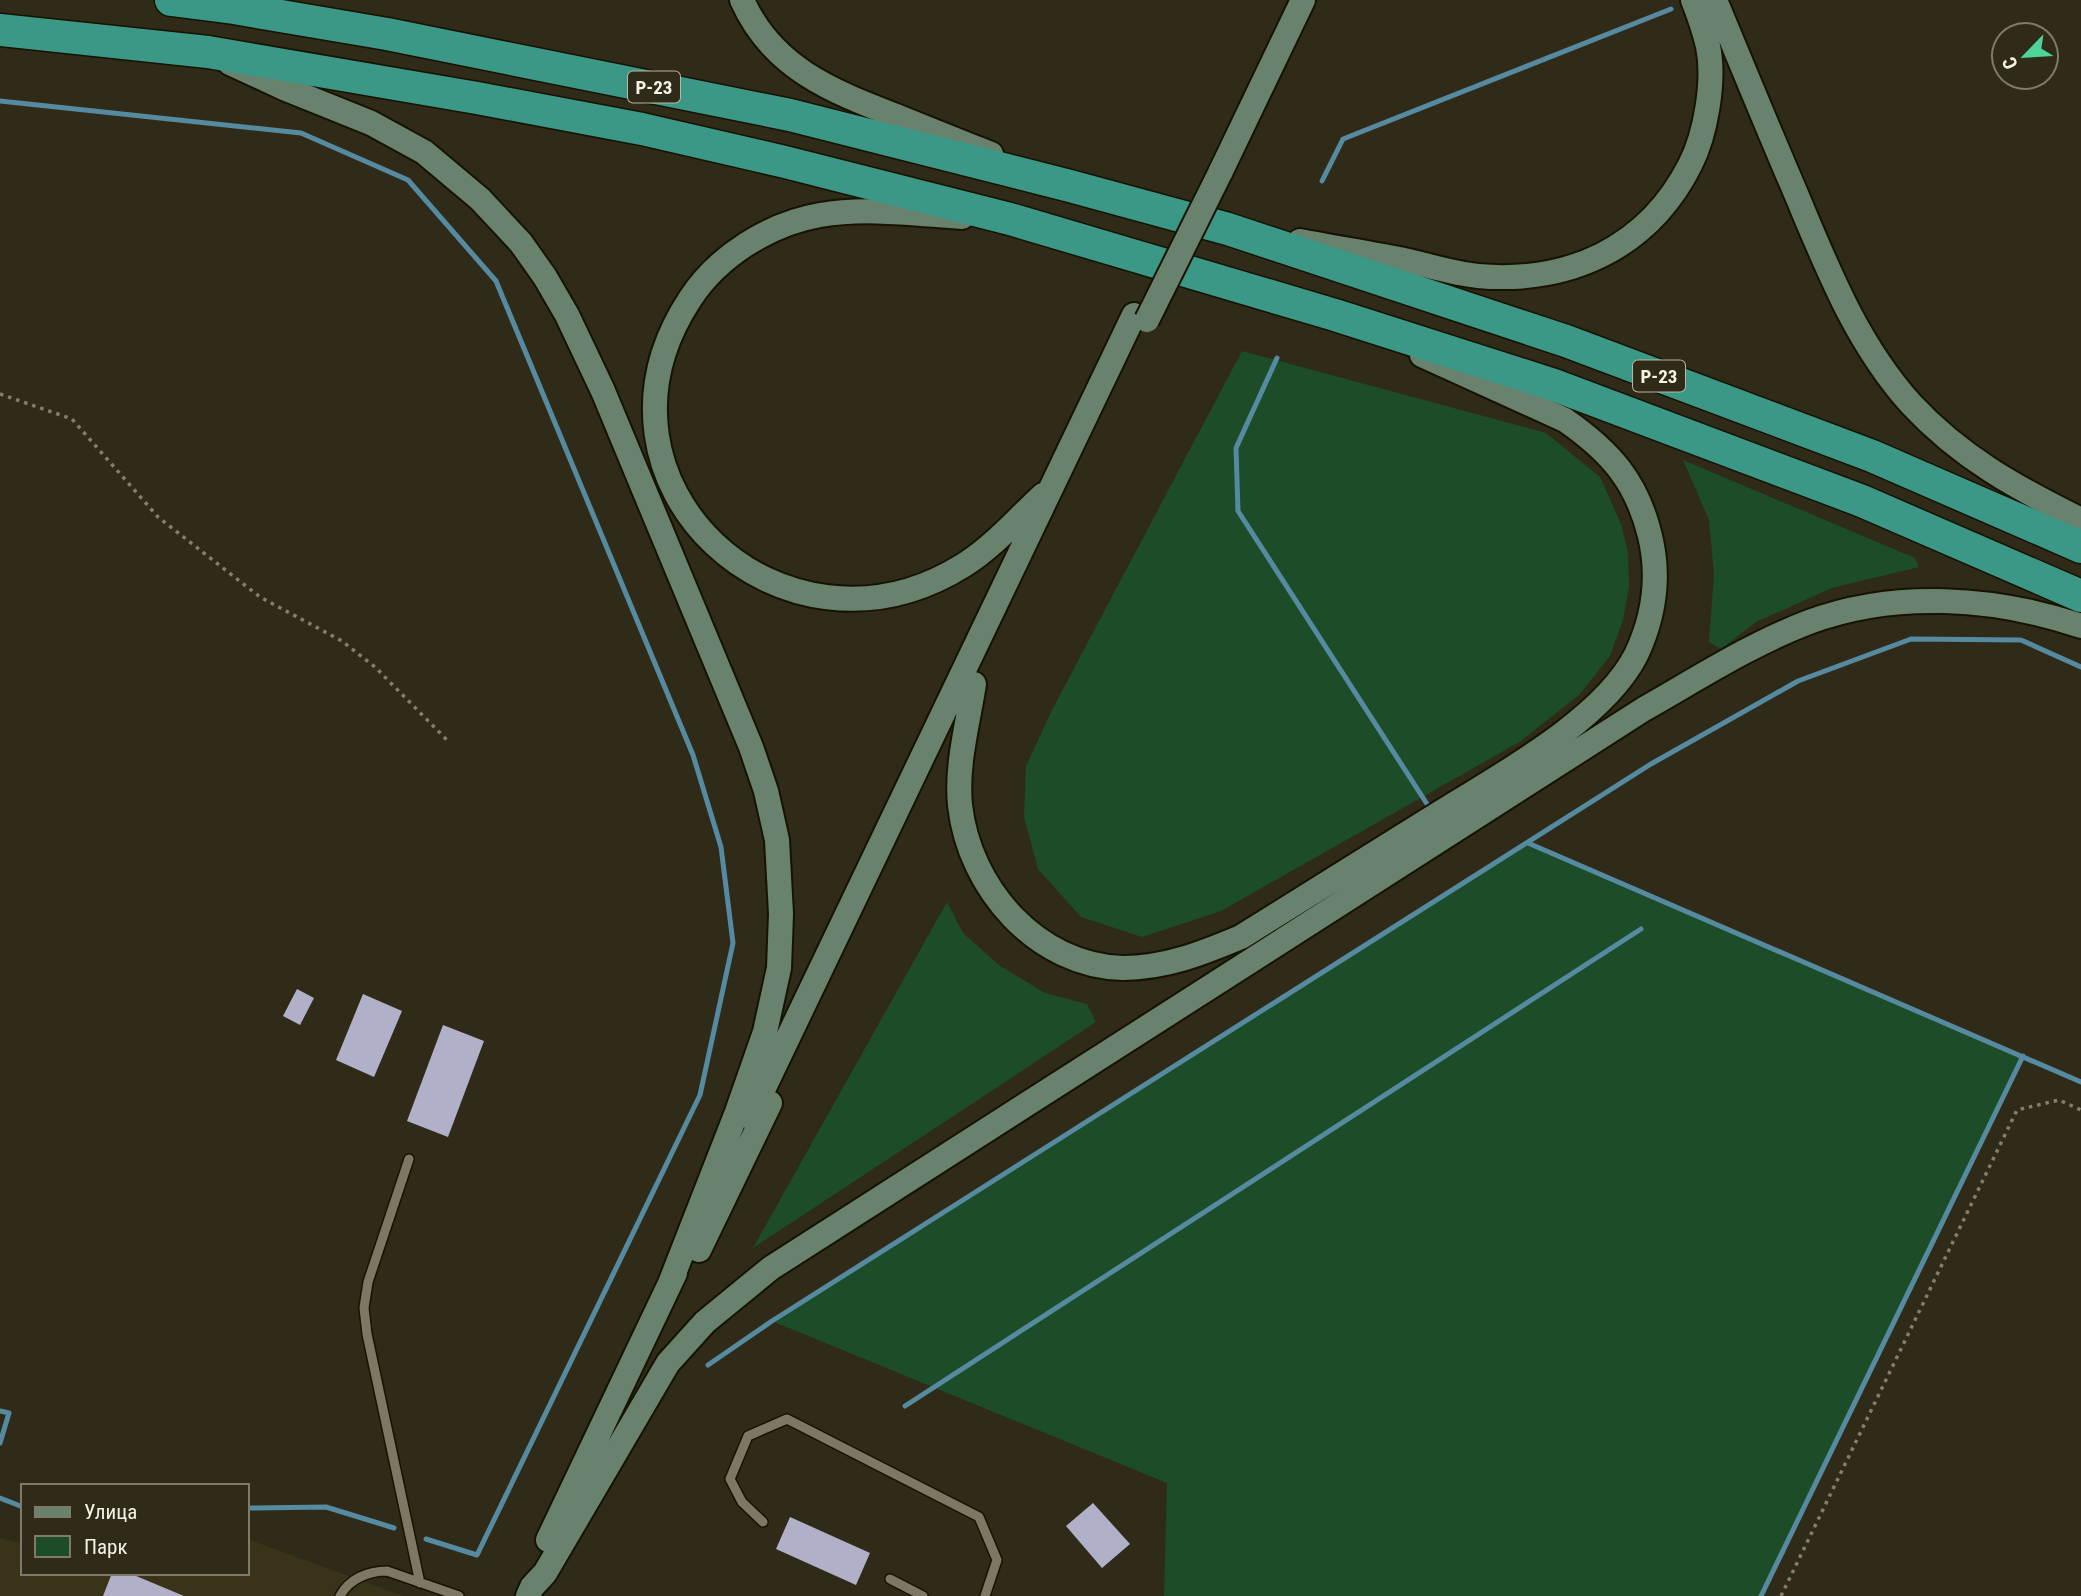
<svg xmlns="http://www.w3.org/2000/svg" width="2081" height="1596" font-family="'Roboto Condensed',sans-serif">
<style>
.built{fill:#383319}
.green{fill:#1d4c29}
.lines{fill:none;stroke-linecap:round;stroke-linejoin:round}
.stream{stroke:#558aa0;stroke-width:5}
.building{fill:#b0b1c8}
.lane-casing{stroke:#171303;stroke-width:12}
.secondary-casing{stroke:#171303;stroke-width:28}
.highway-casing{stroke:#171303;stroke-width:35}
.path{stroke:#837f6f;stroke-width:3.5;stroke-dasharray:3.5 5;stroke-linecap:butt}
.lane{stroke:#7c7863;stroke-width:9}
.secondary{stroke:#68826e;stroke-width:24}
.highway{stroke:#3b9887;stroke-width:32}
.secondary-bridge-casing{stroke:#171303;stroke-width:28;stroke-linecap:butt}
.secondary-bridge{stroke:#68826e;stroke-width:24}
.labels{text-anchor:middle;stroke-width:7;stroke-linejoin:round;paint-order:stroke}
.shield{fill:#2f2b18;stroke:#bab7a8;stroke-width:2}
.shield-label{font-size:19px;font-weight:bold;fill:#f5f3e6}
</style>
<rect width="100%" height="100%" fill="#2f2b18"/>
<!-- built -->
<path class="built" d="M0,1538L23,1544V1573H247V1539L404,1596H0Z"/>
<!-- green -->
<path class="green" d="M1242,351L1546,433L1600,477L1621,524L1628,552L1629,587L1623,620L1610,656L1579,695L1521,741L1221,911L1142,937L1081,917L1038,869L1024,817L1026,766L1053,708Z
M1683,460L1915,558L1919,567L1832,588L1756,622L1721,649L1709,642L1714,574L1709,520Z
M1528,843L2023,1056L1761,1596H1164L1167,1483L772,1321Z
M947,902L963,933L1000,966L1045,993L1087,1004L1096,1022L753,1248Z"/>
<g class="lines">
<!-- stream -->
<path class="stream" d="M0,101L301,133L408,180L496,281L693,755L721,847L733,943L700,1095L477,1555L426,1539
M1322,181L1343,139L1671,9
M1277,358L1236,448L1238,511L1427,804
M1528,843L2081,1082
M708,1365L772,1321L1651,764L1798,681L1911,639L2021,640L2081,667
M905,1406L1641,929
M0,1411L9,1413L0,1443
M0,1498L23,1507
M247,1508L326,1507L394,1528
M1761,1596L2023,1056"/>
</g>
<!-- building -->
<path class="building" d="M297,989L314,998L300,1025L283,1016Z
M363,994L402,1011L374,1077L336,1060Z
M443,1025L484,1041L448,1137L407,1121Z
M1093,1503L1130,1544L1102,1568L1066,1526Z
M790,1517L870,1553L856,1585L776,1549Z
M112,1573H129L184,1596H103Z"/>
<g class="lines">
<!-- lane casing -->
<g class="lane-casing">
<path id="lane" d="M409,1159L368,1282L364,1308L367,1334L420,1583
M763,1522L742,1502L730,1479L748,1436L787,1419L979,1517L997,1560L985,1596
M890,1579L923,1596
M340,1596C349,1579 368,1571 387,1571L459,1596"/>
</g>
<!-- secondary casing -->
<g class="secondary-casing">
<path id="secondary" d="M742,0C772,68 832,91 896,116C928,129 960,142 991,154
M1715,0C1742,65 1769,131 1797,196C1828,270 1857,344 1911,404C1961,458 2017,488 2081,520
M230,63L284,88L371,123L424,152L480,199L521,243L545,277L567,315L603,391L751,747L766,791L777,840L781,914L779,968L765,1032L737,1112L669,1286
M1220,173L1303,0
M962,217C916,214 866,207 820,215C769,224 718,256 690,299C570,482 782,679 964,565C993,547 1018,518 1043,495
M1300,241C1331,247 1363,252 1394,258C1422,263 1449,273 1478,276C1569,284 1648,248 1690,165C1706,134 1715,80 1708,46C1704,30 1699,15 1693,0
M974,684C968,723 956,765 960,805C969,888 1037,966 1123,968C1165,968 1203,953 1241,937C1304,898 1367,858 1430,819C1493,779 1602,722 1636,655C1654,617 1660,577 1650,536C1637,482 1611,452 1565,420L1422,355
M750,1117L1134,315
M699,1250L770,1103
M548,1540L675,1273
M528,1596L532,1587L545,1573L668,1363L705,1322L771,1268L1644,709C1697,679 1751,644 1809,622C1895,590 1995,597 2081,626"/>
</g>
<!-- highway casing -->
<g class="highway-casing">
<path id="highway" d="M171,0L234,8L387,34L790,115L1070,186L1228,229L1566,341L1872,456L2081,547
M0,30L208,52L477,98L642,129L785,162L1010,219L1335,315L1554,385L1862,501L2081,596"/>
</g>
<!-- path -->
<path class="path" d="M0,394L72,419L158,517L260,597L342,641L375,667L448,741
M1781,1596L2017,1110L2059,1100L2081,1110"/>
<!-- lane -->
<use href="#lane" class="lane"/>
<!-- secondary -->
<use href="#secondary" class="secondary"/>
<!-- highway -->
<use href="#highway" class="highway"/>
<!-- secondary-bridge casing -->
<g class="secondary-bridge-casing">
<path id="secondary-bridge" d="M1147,320L1220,173"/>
</g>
<!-- secondary-bridge -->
<use href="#secondary-bridge" class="secondary-bridge"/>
</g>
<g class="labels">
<!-- shield labels -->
<g class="shield">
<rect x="628" y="71.5" width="52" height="31" rx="5"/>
<rect x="1633" y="360.5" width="52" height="31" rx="5"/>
</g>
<g class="shield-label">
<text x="654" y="94">Р-23</text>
<text x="1659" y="383">Р-23</text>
</g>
</g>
<!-- legend -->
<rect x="21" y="1484" width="228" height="91" fill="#2f2b18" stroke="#7e7b6a" stroke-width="2"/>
<rect x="35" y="1507" width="35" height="10" fill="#68826e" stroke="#7e7b6a" stroke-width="2"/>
<text x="84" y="1519" font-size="21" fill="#f5f3e6">Улица</text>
<rect x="35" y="1536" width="35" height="21" fill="#1d4c29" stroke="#7e7b6a" stroke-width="2"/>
<text x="84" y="1554" font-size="21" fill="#f5f3e6">Парк</text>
<!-- north arrow -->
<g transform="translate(2025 56) rotate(245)"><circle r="33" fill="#2f2b18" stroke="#7e7b6a" stroke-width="2"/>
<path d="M0-5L12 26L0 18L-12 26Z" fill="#4ed39a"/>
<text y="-10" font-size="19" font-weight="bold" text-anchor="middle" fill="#f5f3e6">С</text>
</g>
</svg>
